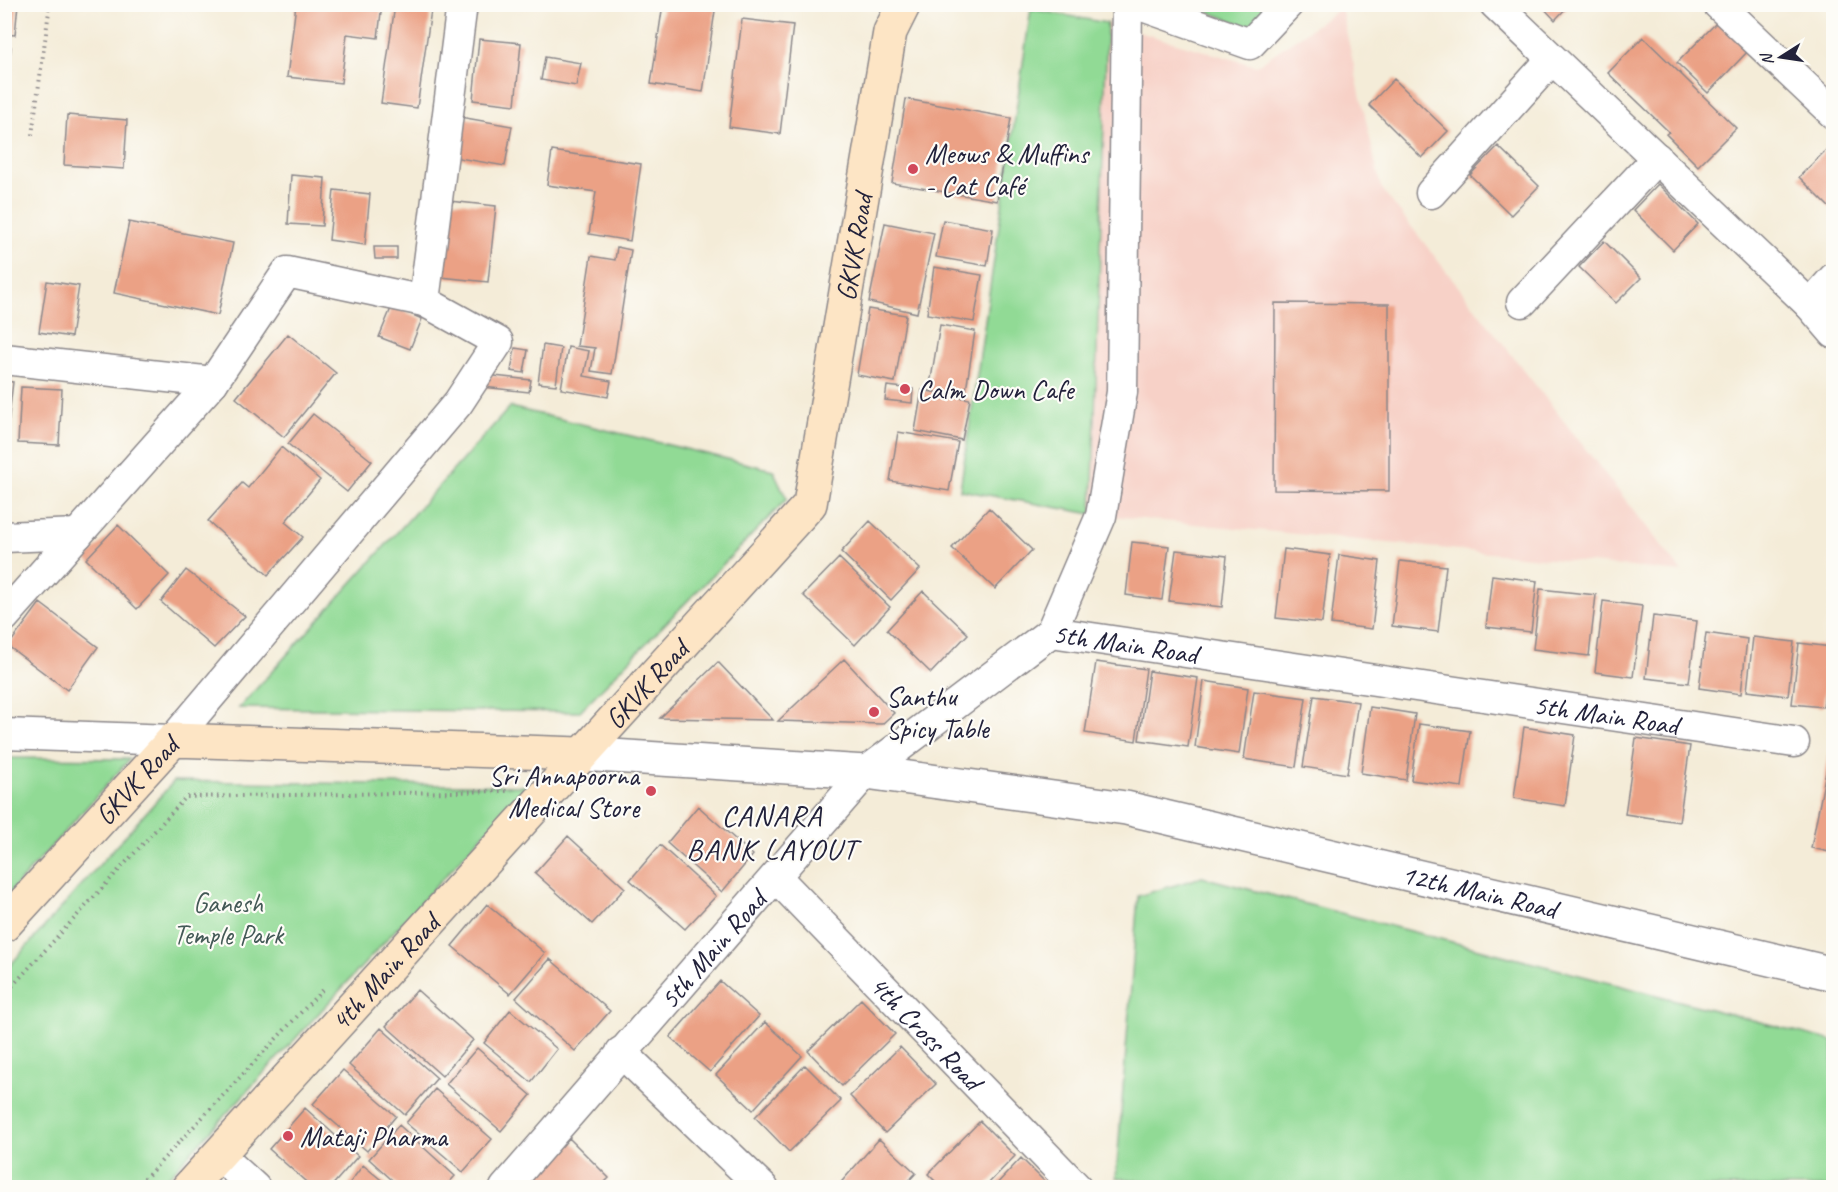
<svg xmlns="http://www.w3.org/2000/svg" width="1838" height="1192" font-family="Caveat,sans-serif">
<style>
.built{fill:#f7d1c7}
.green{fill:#91da95;stroke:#5a7e68;stroke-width:1.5}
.building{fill:#eba185}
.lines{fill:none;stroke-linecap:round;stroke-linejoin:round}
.minor-casing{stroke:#8b878a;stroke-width:33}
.tertiary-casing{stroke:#8b878a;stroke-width:36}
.secondary-casing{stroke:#8b878a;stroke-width:36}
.path{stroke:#8b878a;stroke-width:4;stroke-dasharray:1.5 4.5;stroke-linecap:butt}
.minor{stroke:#fff;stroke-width:30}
.tertiary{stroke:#fff;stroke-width:33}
.secondary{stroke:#fde5c5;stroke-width:33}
.poi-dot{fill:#d1495b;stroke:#fdfcf7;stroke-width:2}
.labels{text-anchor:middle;stroke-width:4.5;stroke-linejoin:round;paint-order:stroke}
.poi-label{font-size:28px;fill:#22223b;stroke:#fdfcf7;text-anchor:start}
.street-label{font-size:28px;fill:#22223b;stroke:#fdfcf7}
.park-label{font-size:28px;fill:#435956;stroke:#fdfcf7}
.neighbourhood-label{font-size:30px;letter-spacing:1.5px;fill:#22223b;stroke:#fdfcf7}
</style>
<rect width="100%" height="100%" fill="#fdfcf7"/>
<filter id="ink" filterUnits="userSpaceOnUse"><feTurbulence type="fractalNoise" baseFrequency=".0167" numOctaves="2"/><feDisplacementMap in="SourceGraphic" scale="12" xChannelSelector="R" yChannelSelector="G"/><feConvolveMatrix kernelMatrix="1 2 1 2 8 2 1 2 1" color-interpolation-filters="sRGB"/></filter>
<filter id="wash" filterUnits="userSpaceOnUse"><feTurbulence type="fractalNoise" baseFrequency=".008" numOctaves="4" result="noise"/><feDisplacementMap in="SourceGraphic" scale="24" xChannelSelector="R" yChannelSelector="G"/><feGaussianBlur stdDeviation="1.35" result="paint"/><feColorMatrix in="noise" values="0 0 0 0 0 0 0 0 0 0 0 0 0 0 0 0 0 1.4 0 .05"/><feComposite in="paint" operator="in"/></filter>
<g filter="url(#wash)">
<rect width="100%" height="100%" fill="#f4ecd8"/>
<!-- built -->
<path class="built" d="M1341,8L1381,188L1682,572L1092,514L1107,23L1256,66Z"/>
<!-- green -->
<path class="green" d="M1189,5H1274L1252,28Z
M1031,9L1107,23L1092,514L960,490Z
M510,407L773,470L787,499L579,712L239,708Z
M5,758L130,759L5,898L4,758Z
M174,781L528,786L159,1187H5V971Z
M1202,877L1833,1041V1187L1205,1188L1116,1178L1138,896Z"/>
<g id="blocks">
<!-- building -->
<path class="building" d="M4,4H18L15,35L4,34Z
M296,4H382L378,38L347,34L341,83L287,77Z
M663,4H716L703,92L651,84Z
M1540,4H1570L1555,20Z
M395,5L431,10L417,108L381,103Z
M742,19L793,25L780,134L729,127Z
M1718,21L1749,50L1708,93L1677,63Z
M1643,37L1736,128L1698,166L1666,134L1669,132L1608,73Z
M479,39L521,43L515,105L473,100Z
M4,47H11L6,97H4Z
M545,57L581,63L576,86L541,80Z
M1394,79L1448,131L1422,158L1369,105Z
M906,99L1011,118L997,201L892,183Z
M67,115L127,120L124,169L64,165Z
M460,117L512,126L505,166L453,157Z
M1834,142V207L1831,209L1799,177Z
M1498,146L1539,186L1511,215L1470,175Z
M552,151L641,164L630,241L589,234L596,192L547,185Z
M291,175L325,178L322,226L288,224Z
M1658,184L1698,224L1673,250L1633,210Z
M334,190L370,194L365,245L329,240Z
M449,201L496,206L488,282L441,277Z
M943,220L993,229L987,266L936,257Z
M129,222L233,243L218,315L114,293Z
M885,223L934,233L917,313L869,302Z
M1604,241L1641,278L1616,303L1579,267Z
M374,247H397V259H375Z
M617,247L631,250L612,374L591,371L595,348L577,346L591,256L615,260Z
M934,267L982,275L974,322L927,314Z
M47,281L79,286L71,337L39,332Z
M1275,303L1389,304V491L1274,490Z
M392,306L422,319L410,349L379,337Z
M868,309L906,315L895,382L857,375Z
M940,325L975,331L965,397L929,391Z
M288,334L336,373L284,437L236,398Z
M543,345L561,348L556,385L538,383Z
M568,347L589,351L584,376L611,381L608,397L561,389Z
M515,348L528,350L524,373L511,371Z
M485,375L531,380L529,392L483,387Z
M4,381L13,382L6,441H4Z
M887,386L913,389L912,403L885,400Z
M21,387L62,389L59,445L18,443Z
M922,390L970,399L962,440L915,431Z
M313,414L372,461L347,492L288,444Z
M898,432L958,442L949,491L890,481Z
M281,447L320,480L285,522L303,537L268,575L208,521L242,483L248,488Z
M989,508L1032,550L995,589L952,548Z
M870,521L920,569L891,600L841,552Z
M118,525L169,575L137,609L86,559Z
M1132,542L1169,546L1162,600L1126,595Z
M1284,549L1330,555L1322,623L1276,618Z
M1176,550L1227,556L1222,607L1169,601Z
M1339,555L1380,561L1372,629L1331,624Z
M839,558L890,607L855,645L803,595Z
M1400,561L1446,566L1438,632L1392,626Z
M186,570L245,616L214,648L161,602Z
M1492,575L1537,581L1531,632L1486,627Z
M1540,589L1596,595L1589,656L1533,649Z
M923,591L968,634L931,673L887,630Z
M1603,601L1642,606L1633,677L1595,672Z
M40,603L98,647L67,690L8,646Z
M1653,616L1697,621L1689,683L1646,678Z
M1706,633L1747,639L1741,694L1699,688Z
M1753,637L1794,642L1788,696L1747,691Z
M1799,643L1831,647L1823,707L1792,704Z
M844,659L894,713L882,724L778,721Z
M718,662L773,720L660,718Z
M1096,662L1146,669L1136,741L1085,733Z
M1149,671L1198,678L1188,747L1139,740Z
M1204,681L1248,688L1239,754L1195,747Z
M1254,691L1306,698L1296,767L1244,759Z
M1314,696L1358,702L1347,774L1303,767Z
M1370,707L1415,714L1406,780L1361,773Z
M1419,724L1470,731L1462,787L1411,780Z
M1524,727L1575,735L1565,806L1514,798Z
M1636,738L1690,746L1679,822L1625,814Z
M1832,741H1834V853L1811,848Z
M698,806L753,855L722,892L667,843Z
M568,836L625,888L592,924L535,873Z
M660,845L716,896L685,929L630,880Z
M487,904L545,953L510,994L452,946Z
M550,959L610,1011L575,1051L516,998Z
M720,981L759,1016L710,1072L670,1037Z
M417,990L473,1040L442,1076L386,1026Z
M861,999L895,1034L842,1086L808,1051Z
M510,1010L557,1049L531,1082L484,1043Z
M765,1022L802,1056L753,1110L716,1075Z
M381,1028L437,1078L405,1115L349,1065Z
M900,1047L936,1084L885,1133L850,1096Z
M477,1048L531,1095L501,1131L446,1084Z
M805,1065L841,1101L789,1152L755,1117Z
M343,1070L396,1116L367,1151L313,1104Z
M435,1089L492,1139L463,1172L406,1123Z
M305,1108L358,1156L330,1188H313L269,1149Z
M980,1121L1015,1156L984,1188H942L928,1174Z
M399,1125L455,1176L444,1188H401L369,1159Z
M569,1138L609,1178L599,1188H519Z
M879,1139L916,1173L902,1188H836Z
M1021,1158L1051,1188H993Z
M363,1165L391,1188H346Z"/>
</g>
</g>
<g filter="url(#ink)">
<use href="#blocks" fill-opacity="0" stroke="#8b878a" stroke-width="1.5"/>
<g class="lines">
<!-- minor casing -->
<g class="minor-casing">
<g id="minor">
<path d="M1137,4L1250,44L1288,4"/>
<path d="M1495,4L1810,305L1834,278"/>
<path d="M1718,4L1834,114"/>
<path d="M1431,193L1552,59"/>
<path d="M424,301L462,4"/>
<path d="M1522,302L1657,158"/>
<path d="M1810,305L1834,333"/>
<path d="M4,359L213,382"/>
<path d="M4,537L78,534"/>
<path d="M4,617L213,382L287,272L424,301L498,342L458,403L173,740L4,734"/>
<path d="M1051,632L1101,516L1122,392L1127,4"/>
<path id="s1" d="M776,877L1077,1188"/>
<path d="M621,1052L763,1188"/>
<path d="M219,1155L255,1188"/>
<path id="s2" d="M505,1188L866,772L1051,632L1794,742"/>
</g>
</g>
<!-- tertiary casing -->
<g class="tertiary-casing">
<g id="tertiary">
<path id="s3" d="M580,754L866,772L1126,808L1834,974"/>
</g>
</g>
<!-- secondary casing -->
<g class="secondary-casing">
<g id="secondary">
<path id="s4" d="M4,925L173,740L580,754"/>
<path id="s5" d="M188,1188L810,504L890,32L904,4"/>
</g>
</g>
<!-- path -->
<path class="path" d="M32,135L50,4
M4,995L186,797L507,791
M136,1188L322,990"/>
<!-- minor -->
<use href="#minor" class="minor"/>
<!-- tertiary -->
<use href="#tertiary" class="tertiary"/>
<!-- secondary -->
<use href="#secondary" class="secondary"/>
</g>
</g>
<!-- markers -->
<g class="poi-dot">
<circle cx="913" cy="169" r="6"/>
<circle cx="905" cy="389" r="6"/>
<circle cx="874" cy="712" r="6"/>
<circle cx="651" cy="791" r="6"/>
<circle cx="288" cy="1136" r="6"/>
</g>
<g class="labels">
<!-- poi labels -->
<g class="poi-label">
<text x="925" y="163">Meows &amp; Muffins<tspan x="925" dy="32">- Cat Café</tspan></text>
<text x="917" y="399">Calm Down Cafe</text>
<text x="886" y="706">Santhu<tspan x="886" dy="32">Spicy Table</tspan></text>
<text x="639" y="785" text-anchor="end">Sri Annapoorna<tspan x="639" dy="32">Medical Store</tspan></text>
<text x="300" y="1146">Mataji Pharma</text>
</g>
<!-- street labels -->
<g class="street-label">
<text dy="10" stroke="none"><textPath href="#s5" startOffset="1185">GKVK Road</textPath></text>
<text dy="10" stroke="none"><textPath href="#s2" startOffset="858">5th Main Road</textPath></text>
<text dy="10" stroke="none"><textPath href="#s5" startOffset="681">GKVK Road</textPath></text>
<text dy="10" stroke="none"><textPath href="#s2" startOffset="1344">5th Main Road</textPath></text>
<text dy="10" stroke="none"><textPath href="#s4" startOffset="196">GKVK Road</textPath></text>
<text dy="10" stroke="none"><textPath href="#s3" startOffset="912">12th Main Road</textPath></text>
<text dy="10" stroke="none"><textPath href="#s2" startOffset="316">5th Main Road</textPath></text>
<text dy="10" stroke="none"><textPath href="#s5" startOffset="292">4th Main Road</textPath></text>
<text dy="10" stroke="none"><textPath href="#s1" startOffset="216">4th Cross Road</textPath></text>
</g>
<!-- park labels -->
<g class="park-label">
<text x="228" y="912">Ganesh<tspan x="228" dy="32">Temple Park</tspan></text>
</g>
<!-- neighbourhood labels -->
<g class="neighbourhood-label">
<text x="772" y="825">CANARA<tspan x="772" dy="34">BANK LAYOUT</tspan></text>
</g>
</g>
<!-- margin -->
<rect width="1838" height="1192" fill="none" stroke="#fdfcf7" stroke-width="24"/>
<!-- north arrow -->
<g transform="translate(1781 57) rotate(258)" stroke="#fdfcf7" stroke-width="4.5" paint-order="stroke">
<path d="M0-4.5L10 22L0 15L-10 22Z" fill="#22223b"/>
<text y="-9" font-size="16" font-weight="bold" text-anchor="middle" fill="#22223b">N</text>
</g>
</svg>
